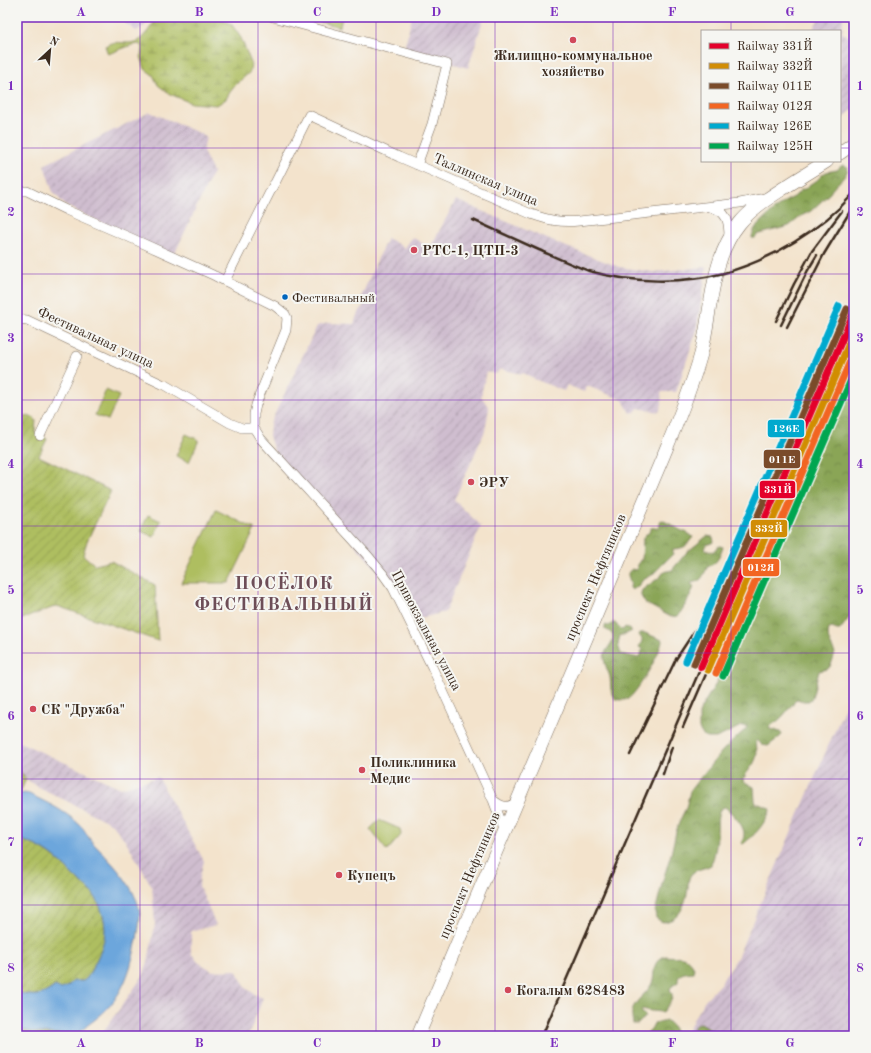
<svg xmlns="http://www.w3.org/2000/svg" width="871" height="1053" font-family="'Old Standard TT',serif">
<style>
.industrial{fill:url(#industrial-furrows)}
.forest{fill:url(#forest-crowns);stroke:#62683a}
.wetland{fill:url(#wetland-marsh);stroke:#747440}
.park{fill:#aebe61;stroke:#747440}
.garden{fill:url(#garden-furrows);stroke:#747440}
.water{fill:#6ca6dc;stroke:#54687d}
.lines{fill:none;stroke-linecap:round;stroke-linejoin:round}
.minor-casing{stroke:#7b6b5b;stroke-width:10}
.secondary-casing{stroke:#7b6b5b;stroke-width:14}
.minor{stroke:#fff;stroke-width:9}
.secondary{stroke:#fff;stroke-width:13}
.rail{stroke:#3b2a1e;stroke-width:2.5}
.rail-1-casing{stroke:#f6f6f2;stroke-width:10}
.rail-2-casing{stroke:#f6f6f2;stroke-width:10}
.rail-3-casing{stroke:#f6f6f2;stroke-width:10}
.rail-4-casing{stroke:#f6f6f2;stroke-width:10}
.rail-5-casing{stroke:#f6f6f2;stroke-width:10}
.rail-6-casing{stroke:#f6f6f2;stroke-width:10}
.rail-1{stroke:#e4002b;stroke-width:7}
.rail-2{stroke:#d18d06;stroke-width:7}
.rail-3{stroke:#7a4b2a;stroke-width:7}
.rail-4{stroke:#f26522;stroke-width:7}
.rail-5{stroke:#00a9ce;stroke-width:7}
.rail-6{stroke:#00a651;stroke-width:7}
.grid{fill:none;stroke:#7b2cbf;stroke-width:1;stroke-opacity:0.55}
.poi-dot{fill:#d1495b;stroke:#f6f6f2;stroke-width:1.5}
.bus-dot{fill:#0065bd;stroke:#f6f6f2;stroke-width:1.5}
.labels{text-anchor:middle;stroke-width:4;stroke-linejoin:round;paint-order:stroke}
.bus-label{font-size:13px;fill:#3b2a1e;stroke:#f6f6f2;text-anchor:start}
.poi-label{font-size:14px;font-weight:bold;fill:#3b2a1e;stroke:#f6f6f2;text-anchor:start}
.street-label{font-size:14px;fill:#3b2a1e;stroke:#f6f6f2}
.district-label{font-size:18px;font-weight:bold;letter-spacing:1px;fill:#6d4d57;stroke:#f6f6f2}
.line-badge{stroke:#f6f6f2;stroke-width:1.5}
.badge-label{font-size:11px;text-anchor:middle;font-weight:bold;fill:#fff}
.neatline{fill:none;stroke:#7b2cbf;stroke-width:1.5}
.grid-label{font-size:13px;text-anchor:middle;font-weight:bold;fill:#7b2cbf}
</style>
<defs>
<pattern id="industrial-furrows" width="10" height="10" patternUnits="userSpaceOnUse"><rect width="10" height="10" fill="#cfbdcf"/><path d="M-1 1l2-2M0 10L10 0M9 11l2-2" fill="none" stroke="#a99aa7"/></pattern>
<pattern id="forest-crowns" width="20" height="18" patternUnits="userSpaceOnUse"><rect width="20" height="18" fill="#8aa557"/><path d="M2 6a3 3 0 1 1 6 0M12 15a3 3 0 1 1 6 0" fill="none" stroke="#728747"/></pattern>
<pattern id="wetland-marsh" width="20" height="14" patternUnits="userSpaceOnUse"><rect width="20" height="14" fill="#aebe61"/><path d="M1 5h8M5 5V1M11 12h8M15 12V8" fill="none" stroke="#8f9b4f"/></pattern>
<pattern id="garden-furrows" width="10" height="10" patternUnits="userSpaceOnUse"><rect width="10" height="10" fill="#aebe61"/><path d="M-1 1l2-2M0 10L10 0M9 11l2-2" fill="none" stroke="#8f9b4f"/></pattern>
</defs>
<rect width="100%" height="100%" fill="#f6f6f2"/>
<filter id="ink" filterUnits="userSpaceOnUse"><feTurbulence type="fractalNoise" baseFrequency=".025" numOctaves="2"/><feDisplacementMap in="SourceGraphic" scale="8" xChannelSelector="R" yChannelSelector="G"/><feConvolveMatrix kernelMatrix="1 2 1 2 8 2 1 2 1" color-interpolation-filters="sRGB"/></filter>
<filter id="wash" filterUnits="userSpaceOnUse"><feTurbulence type="fractalNoise" baseFrequency=".012" numOctaves="4" result="noise"/><feDisplacementMap in="SourceGraphic" scale="16" xChannelSelector="R" yChannelSelector="G"/><feGaussianBlur stdDeviation="0.9" result="paint"/><feColorMatrix in="noise" values="0 0 0 0 0 0 0 0 0 0 0 0 0 0 0 0 0 1.4 0 .05"/><feComposite in="paint" operator="in"/></filter>
<g filter="url(#wash)">
<rect width="100%" height="100%" fill="#f3e3cc"/>
<!-- industrial -->
<path class="industrial" d="M117,17H152L144,26L136,31Z
M412,17H484L468,68L404,49Z
M820,17H843L842,33L852,38L854,30V109L840,120V31H812Z
M150,112L206,136L203,152L213,172L173,257L66,206L53,192L44,165Z
M456,200L559,244L619,267L653,272L706,267L705,277L696,333L676,392H661L662,404L659,412L638,408L635,412L630,413L623,400L587,386L584,392L567,385L564,391L534,379V378L523,373L522,374L500,369L496,374L486,372L481,396L489,408L485,431L454,500L481,526L445,612L409,621L393,588L275,454L269,436L270,424L317,326L328,323L354,324L357,315L363,307L365,300L361,297L387,238L405,248L412,237L430,248Z
M854,686V1036H685L695,1016L705,1000L720,984L737,958Z
M17,741L121,788L158,777L204,861L200,876L199,886L216,925L191,931V953L198,962L213,971L236,970L246,988L256,995L263,998L248,1036H100L143,976L148,962L155,924L152,887L126,841L112,824L35,785L26,779L17,767Z"/>
<!-- forest -->
<path class="forest" d="M842,165L848,167C847,179 835,183 830,193L811,211L803,215L789,226L760,234H758L755,238H752V236L755,228L775,209L786,201L794,197L801,190L807,188L810,184L816,181L822,175L826,172L837,170Z
M854,369V608L851,615L840,630H837L832,628L829,629C826,638 831,645 835,653L831,665L828,669L819,671L812,698L809,701H803L797,699C791,705 787,712 781,718C777,722 771,724 769,729L775,730L782,733L781,736L768,746L762,745L757,740L756,742C758,755 757,760 749,770C746,774 744,777 743,781L754,787C755,793 754,799 756,804H759L769,808L770,811C763,826 756,834 743,844L741,843C743,840 744,837 744,834C744,825 732,813 725,807L721,808C716,816 718,824 717,833C717,844 715,855 711,865C704,869 694,869 690,876C688,880 688,885 688,889C685,905 680,921 662,922L656,918L655,912L663,880L671,854L676,832L680,820L686,808L690,791L695,784L723,750L746,729L747,726H741L723,735L716,738H707L704,737L699,729V715L701,708L717,682L732,651L736,647V642L735,639L737,630L757,580L778,533L798,484L810,461H813L811,445V440L817,427L830,405L835,391L845,378L852,373Z
M661,520C669,523 674,526 680,530C685,532 689,533 693,537C685,547 686,548 673,549V554L652,575L643,580L637,587L632,590L630,588C630,586 631,584 630,582C629,576 625,574 632,569L635,570L637,568L640,560H642L643,538L646,534H648L651,528C654,527 656,529 659,528Z
M707,536L713,537L714,542L706,545L704,548C706,551 710,552 714,551L716,548L720,546L723,547C721,554 717,565 708,566C705,571 703,579 698,581C696,582 694,582 691,583L694,587C690,598 684,607 678,616L671,617L645,603L641,596V593L642,590L660,577L664,572L672,570L682,558L686,553Z
M614,622L621,629L623,630L625,627L630,629L632,631L624,635H620L618,645L621,654L639,658L642,650V649L639,647L642,641V639L639,635L640,633H645L662,640C663,649 637,693 629,698C625,700 617,701 614,698C610,693 611,683 610,677C608,670 602,661 605,653C607,648 613,643 613,637C612,632 608,631 605,629V625L609,626Z
M665,956C681,958 683,952 694,968L693,972C686,973 677,972 678,982L671,987L670,990C676,998 668,1005 663,1012L651,1011L642,1009L641,1011L646,1016L638,1024H633C632,1018 631,1013 633,1008C637,999 646,994 651,985C657,974 649,963 665,956Z
M666,1020C671,1025 676,1028 675,1036H646L655,1023Z
M701,1023L709,1028L711,1030L710,1032L706,1031V1036H690L696,1024Z"/>
<!-- wetland -->
<path class="wetland" d="M158,17H219L232,25L241,38L251,63L250,72L233,87L226,99L217,105L191,103L170,94L158,85L153,75L145,69L141,56L142,48L140,44L132,45L108,54L105,46C107,45 109,44 111,43C120,41 128,45 137,41C145,38 152,24 158,17Z"/>
<!-- park -->
<path class="park" d="M322,17H342L340,27L320,22Z
M106,390L119,396L108,420L95,415Z
M186,434L199,440L189,462L176,456Z
M216,510L255,529L229,583H181Z
M148,515L161,521L154,537L141,531Z
M379,820L400,829L401,835L387,851L370,829Z"/>
<!-- garden -->
<path class="garden" d="M17,415L33,417L36,420L35,433L47,439L39,456L111,491L87,541L83,555L95,565L111,561L155,585L158,641L57,606L17,621Z
M17,767L26,779L19,795L17,794Z
M17,839C34,843 49,852 62,864C67,868 71,874 77,879C80,883 85,885 89,889C98,898 104,914 105,927C107,945 95,963 87,978L83,981H73L68,986L61,989L55,986C41,997 34,997 17,992Z
M17,1029L38,1033L59,1034L77,1033L80,1036H17Z"/>
<!-- water -->
<path class="water" d="M27,793C46,802 66,811 81,826C86,831 88,838 93,843C110,861 128,878 137,901C142,913 139,927 137,939C130,974 122,1000 92,1022C87,1025 82,1031 77,1033C75,1034 71,1033 68,1033C50,1035 35,1033 17,1029V992C34,997 41,997 55,986L61,989L68,986L73,981H83L87,978C95,963 106,945 105,927C104,914 98,898 89,889C85,885 80,883 77,879C71,874 67,868 62,864C50,852 34,843 17,839V794Z"/>
</g>
<g filter="url(#ink)">
<g class="lines">
<!-- minor casing -->
<g class="minor-casing">
<path id="minor" d="M273,17L447,64L432,124L417,165
M275,183L309,115L399,157L531,214C548,220 560,223 579,221L740,203L765,198
M17,191H27L66,210L131,238L213,275
M710,207C728,211 729,222 729,238
M215,276L275,306L285,314L287,318L286,330L260,394L256,405L254,414V428
M225,281L274,184
M17,319L27,320L162,384
M165,385L230,423L242,428H254
M254,428L261,439L369,557L383,574L393,588L432,667L493,800L505,832
M40,436L77,356
M493,800C502,807 508,809 518,801"/>
</g>
<!-- secondary casing -->
<g class="secondary-casing">
<path id="secondary" d="M840,153L854,143
M418,1036L662,459C676,425 691,390 701,354C712,311 710,260 739,224C751,209 767,199 784,188C798,179 813,170 827,161"/>
</g>
<!-- minor -->
<use href="#minor" class="minor"/>
<!-- secondary -->
<use href="#secondary" class="secondary"/>
<!-- rail -->
<path class="rail" d="M473,220C495,230 517,240 539,250C555,257 572,265 589,271C630,283 683,284 724,273C771,260 821,230 854,193
M776,321L794,284L812,251L842,211
M781,325L808,270L817,255
M787,327L824,254L854,205
M753,545L758,528
M743,552L788,447
M709,631L727,588
M683,727L814,426C826,402 839,379 854,357
M630,755L676,659L715,600L745,548
M663,774L672,747
M542,1036L701,667"/>
<!-- rail-1 casing -->
<g class="rail-1-casing">
<path id="rail-1" d="M701,667L854,312"/>
</g>
<!-- rail-2 casing -->
<g class="rail-2-casing">
<path id="rail-2" d="M708,670L854,332"/>
</g>
<!-- rail-3 casing -->
<g class="rail-3-casing">
<path id="rail-3" d="M694,664L847,309"/>
</g>
<!-- rail-4 casing -->
<g class="rail-4-casing">
<path id="rail-4" d="M716,673L854,352"/>
</g>
<!-- rail-5 casing -->
<g class="rail-5-casing">
<path id="rail-5" d="M686,661L839,306"/>
</g>
<!-- rail-6 casing -->
<g class="rail-6-casing">
<path id="rail-6" d="M723,676L854,373"/>
</g>
<!-- rail-1 -->
<use href="#rail-1" class="rail-1"/>
<!-- rail-2 -->
<use href="#rail-2" class="rail-2"/>
<!-- rail-3 -->
<use href="#rail-3" class="rail-3"/>
<!-- rail-4 -->
<use href="#rail-4" class="rail-4"/>
<!-- rail-5 -->
<use href="#rail-5" class="rail-5"/>
<!-- rail-6 -->
<use href="#rail-6" class="rail-6"/>
</g>
</g>
<!-- grid -->
<path class="grid" d="M140,17V1036M258,17V1036M376,17V1036M495,17V1036M613,17V1036M731,17V31M17,148H702M840,148H854M731,161V1036M17,274H854M17,400H854M17,526H854M17,653H854M17,779H854M17,905H854"/>
<!-- markers -->
<g class="poi-dot">
<circle cx="573" cy="40" r="4"/>
<circle cx="414" cy="250" r="4"/>
<circle cx="471" cy="482" r="4"/>
<circle cx="33" cy="709" r="4"/>
<circle cx="362" cy="770" r="4"/>
<circle cx="339" cy="875" r="4"/>
<circle cx="508" cy="990" r="4"/>
</g>
<circle class="bus-dot" cx="285" cy="297" r="3.5"/>
<g class="labels">
<!-- bus labels -->
<g class="bus-label">
<text x="292" y="302">Фестивальный</text>
</g>
<!-- poi labels -->
<g class="poi-label">
<text x="573" y="60" text-anchor="middle">Жилищно-коммунальное<tspan x="573" dy="16">хозяйство</tspan></text>
<text x="422" y="255">РТС-1, ЦТП-3</text>
<text x="479" y="487">ЭРУ</text>
<text x="41" y="714">СК "Дружба"</text>
<text x="370" y="767">Поликлиника<tspan x="370" dy="16">Медис</tspan></text>
<text x="347" y="880">Купецъ</text>
<text x="516" y="995">Когалым 628483</text>
</g>
<!-- street labels -->
<g class="street-label">
<text transform="translate(486 179) rotate(23)" y="5">Таллинская улица</text>
<text transform="translate(96 337) rotate(25)" y="5">Фестивальная улица</text>
<text transform="translate(595 577) rotate(-67)" y="5">проспект Нефтяников</text>
<text transform="translate(427 630) rotate(62)" y="5">Привокзальная улица</text>
<text transform="translate(469 875) rotate(-67)" y="5">проспект Нефтяников</text>
</g>
<!-- district labels -->
<g class="district-label">
<text x="284" y="589">ПОСЁЛОК<tspan x="284" dy="21">ФЕСТИВАЛЬНЫЙ</tspan></text>
</g>
</g>
<g class="line-badge">
<rect x="767" y="419" width="38" height="19" rx="4" fill="#00a9ce"/>
<rect x="763" y="449" width="38" height="20" rx="4" fill="#7a4b2a"/>
<rect x="759" y="480" width="37" height="19" rx="4" fill="#e4002b"/>
<rect x="750" y="519" width="38" height="19" rx="4" fill="#d18d06"/>
<rect x="742" y="558" width="38" height="19" rx="4" fill="#f26522"/>
</g>
<g class="badge-label">
<text x="786" y="432">126Е</text>
<text x="782" y="463">011Е</text>
<text x="778" y="493">331Й</text>
<text x="769" y="532">332Й</text>
<text x="761" y="571">012Я</text>
</g>
<!-- margin -->
<rect width="871" height="1053" fill="none" stroke="#f6f6f2" stroke-width="44"/>
<!-- legend -->
<rect x="701" y="30" width="140" height="132" fill="#f6f6f2" stroke="#aba49d"/>
<rect x="709" y="43" width="20" height="6" fill="#e4002b" stroke="#aba49d"/>
<text x="737" y="50" font-size="12" fill="#3b2a1e">Railway 331Й</text>
<rect x="709" y="63" width="20" height="6" fill="#d18d06" stroke="#aba49d"/>
<text x="737" y="70" font-size="12" fill="#3b2a1e">Railway 332Й</text>
<rect x="709" y="83" width="20" height="6" fill="#7a4b2a" stroke="#aba49d"/>
<text x="737" y="90" font-size="12" fill="#3b2a1e">Railway 011Е</text>
<rect x="709" y="103" width="20" height="6" fill="#f26522" stroke="#aba49d"/>
<text x="737" y="110" font-size="12" fill="#3b2a1e">Railway 012Я</text>
<rect x="709" y="123" width="20" height="6" fill="#00a9ce" stroke="#aba49d"/>
<text x="737" y="130" font-size="12" fill="#3b2a1e">Railway 126Е</text>
<rect x="709" y="143" width="20" height="6" fill="#00a651" stroke="#aba49d"/>
<text x="737" y="150" font-size="12" fill="#3b2a1e">Railway 125Н</text>
<!-- north arrow -->
<g transform="translate(50 50) rotate(26)" stroke="#f6f6f2" stroke-width="3" paint-order="stroke">
<path d="M0-3L7 15L0 10L-7 15Z" fill="#3b2a1e"/>
<text y="-6" font-size="11" font-weight="bold" text-anchor="middle" fill="#3b2a1e">N</text>
</g>
<rect x="22" y="22" width="827" height="1009" class="neatline"/>
<g class="grid-label">
<text x="81" y="16">A</text>
<text x="199" y="16">B</text>
<text x="317" y="16">C</text>
<text x="436" y="16">D</text>
<text x="554" y="16">E</text>
<text x="672" y="16">F</text>
<text x="790" y="16">G</text>
<text x="11" y="90">1</text>
<text x="860" y="90">1</text>
<text x="11" y="216">2</text>
<text x="860" y="216">2</text>
<text x="11" y="342">3</text>
<text x="860" y="342">3</text>
<text x="11" y="468">4</text>
<text x="860" y="468">4</text>
<text x="11" y="594">5</text>
<text x="860" y="594">5</text>
<text x="11" y="720">6</text>
<text x="860" y="720">6</text>
<text x="11" y="846">7</text>
<text x="860" y="846">7</text>
<text x="11" y="972">8</text>
<text x="860" y="972">8</text>
<text x="81" y="1047">A</text>
<text x="199" y="1047">B</text>
<text x="317" y="1047">C</text>
<text x="436" y="1047">D</text>
<text x="554" y="1047">E</text>
<text x="672" y="1047">F</text>
<text x="790" y="1047">G</text>
</g>
</svg>
